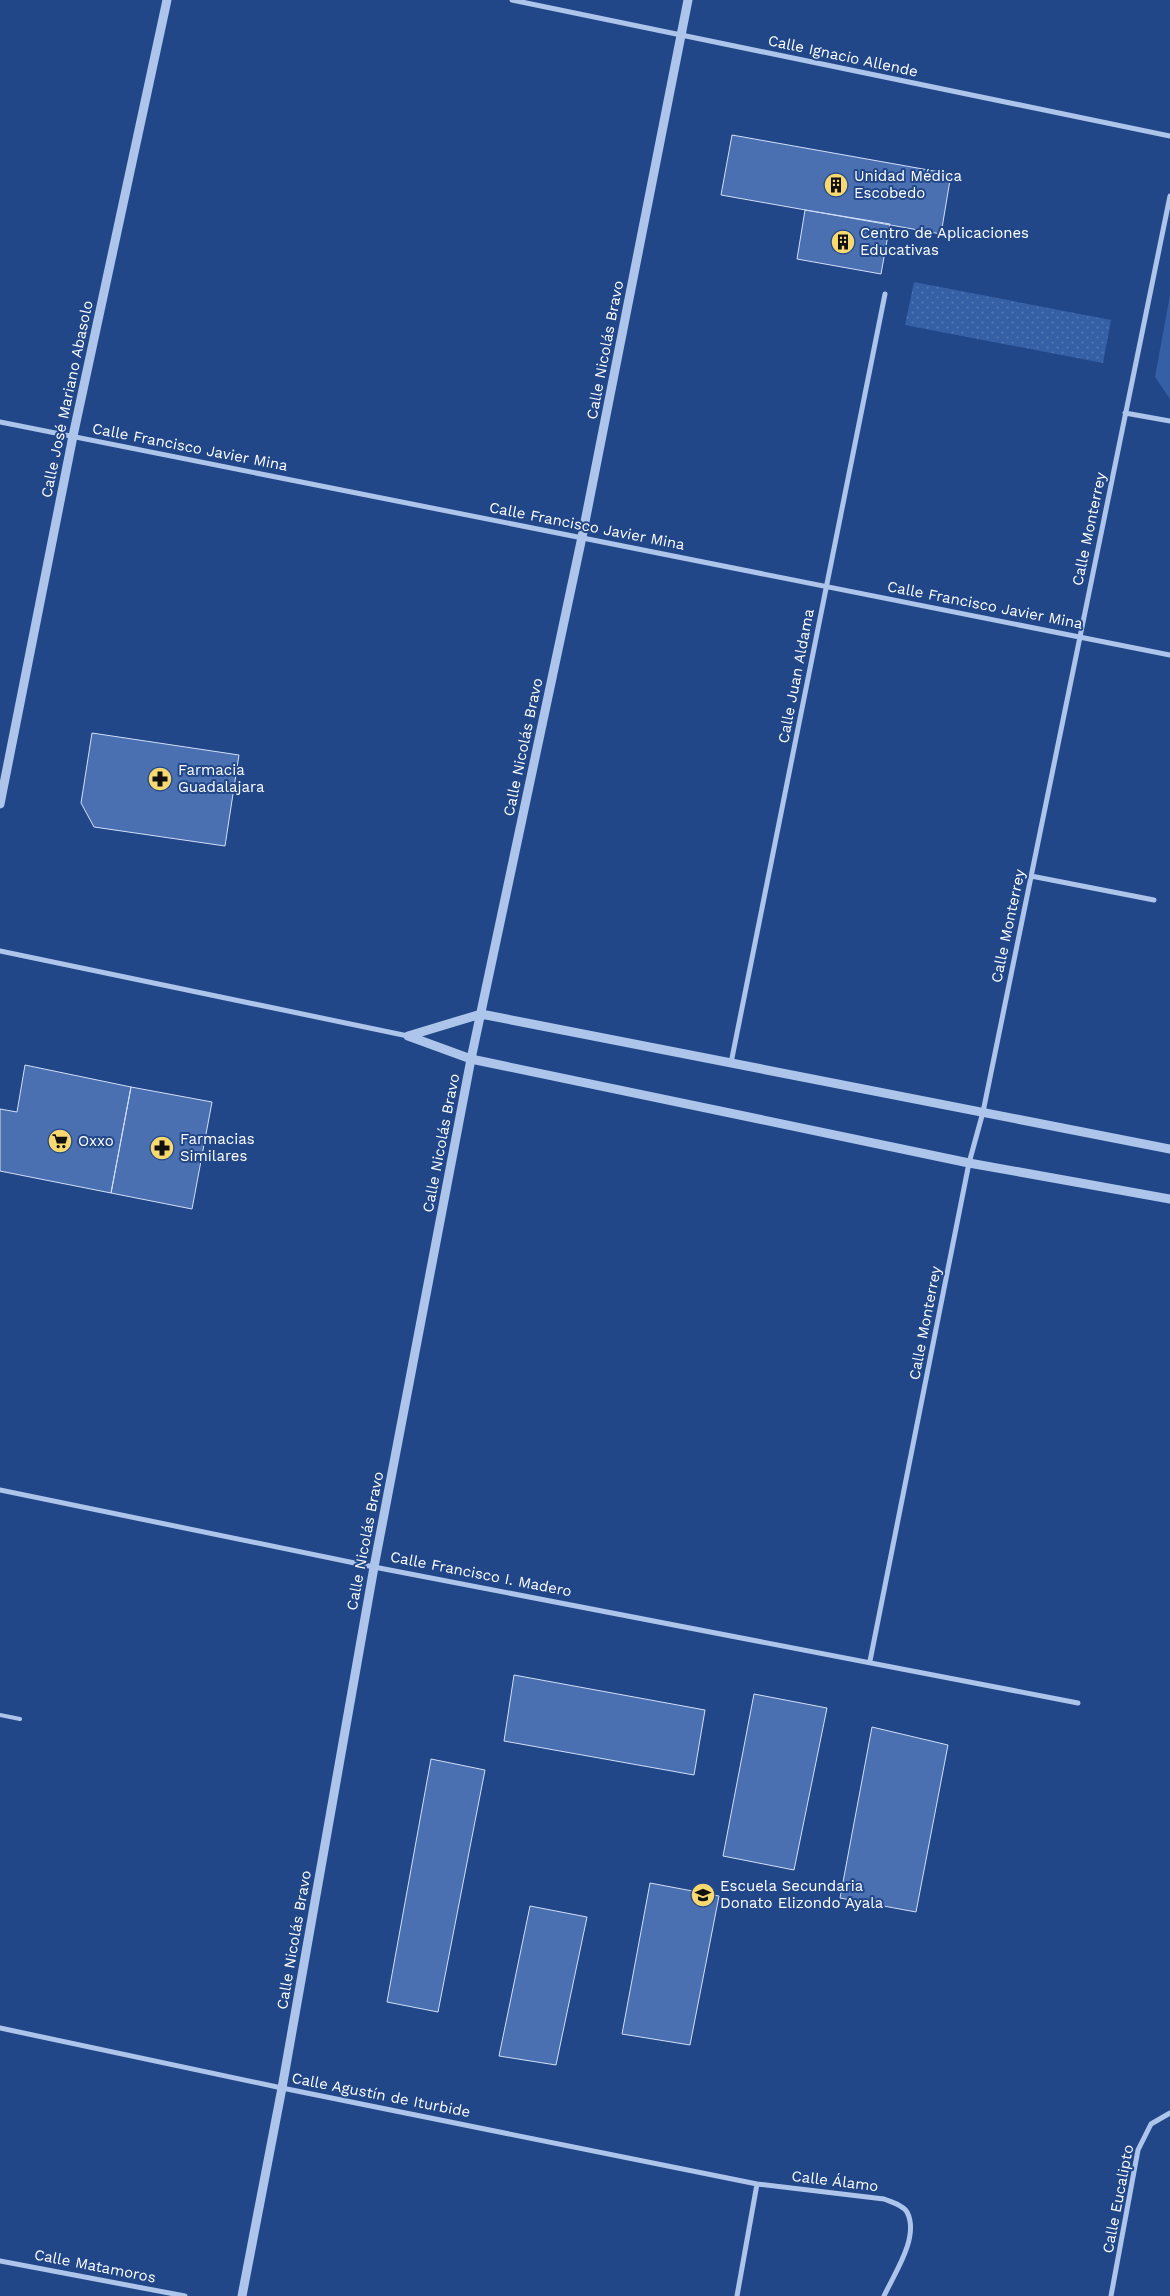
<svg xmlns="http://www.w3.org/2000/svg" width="1170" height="2296" font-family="'Work Sans',sans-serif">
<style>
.grass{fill:url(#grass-dots)}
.park{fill:#3560a6}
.building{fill:#4a70b1;stroke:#d2e0f8}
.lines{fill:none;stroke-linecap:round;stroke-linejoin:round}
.service{stroke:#adc5ea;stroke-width:4}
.minor{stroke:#adc5ea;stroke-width:5}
.tertiary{stroke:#adc5ea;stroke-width:9}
.labels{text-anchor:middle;stroke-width:4;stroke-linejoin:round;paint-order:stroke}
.street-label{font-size:15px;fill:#fff;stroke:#214789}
.poi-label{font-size:15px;fill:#fff;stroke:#214789;text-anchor:start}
</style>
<defs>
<pattern id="grass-dots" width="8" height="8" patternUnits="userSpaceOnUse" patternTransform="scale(1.25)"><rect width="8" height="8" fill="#3560a6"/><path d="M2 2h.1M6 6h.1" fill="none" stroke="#5378b3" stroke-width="1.8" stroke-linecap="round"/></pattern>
</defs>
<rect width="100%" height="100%" fill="#214789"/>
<!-- grass -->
<path class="grass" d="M914,282L1111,320L1103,363L905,325Z"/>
<!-- park -->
<path class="park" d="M1170,295V399L1155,377Z"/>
<!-- building -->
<path class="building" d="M732,135L951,174L941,234L721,195Z
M805,210L890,224L881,274L797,259Z
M92,733L239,755L225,846L94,827L81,803Z
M25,1065L131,1087L111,1193L0,1171V1109L17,1112Z
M131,1087L212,1102L192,1209L111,1193Z
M514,1675L705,1710L694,1775L504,1741Z
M754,1694L827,1708L794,1870L723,1856Z
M872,1727L948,1745L916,1912L840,1898Z
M431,1759L485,1770L438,2012L387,2002Z
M650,1883L719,1896L690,2045L622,2034Z
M530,1906L587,1917L556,2065L499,2056Z"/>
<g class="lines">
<!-- service -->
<path class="service" d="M0,1715L20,1719"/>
<!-- minor -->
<path class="minor" d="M512,0L1170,136
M1125,413L1170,421
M0,422L1170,655
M1031,876L1154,900
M0,951L408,1036
M731,1063L885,294
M0,1490L374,1567L1078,1703
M870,1661L969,1163L983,1112L1170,196
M0,2028L282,2088L757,2184L884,2199C891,2202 903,2205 907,2212C920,2237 894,2274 884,2296
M0,2261L185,2296
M737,2296L757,2184
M1111,2296L1138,2150L1151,2124L1170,2113"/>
<!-- tertiary -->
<path class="tertiary" d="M0,804L73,436L167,0
M408,1036L471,1059L969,1163L1170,1199
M408,1036L481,1014L1170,1149
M242,2296L282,2088L374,1567L471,1059L582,537L688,0"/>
</g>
<!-- icons -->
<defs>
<g id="building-disc" transform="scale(1.25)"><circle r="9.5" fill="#f7d96f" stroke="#214789"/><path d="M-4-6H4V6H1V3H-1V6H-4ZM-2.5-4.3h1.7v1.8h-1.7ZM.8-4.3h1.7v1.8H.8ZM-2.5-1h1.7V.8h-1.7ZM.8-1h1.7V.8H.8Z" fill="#111"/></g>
<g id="pharmacy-disc" transform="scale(1.25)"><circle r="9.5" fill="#f7d96f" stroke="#214789"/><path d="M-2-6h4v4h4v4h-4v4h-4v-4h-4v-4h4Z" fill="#111"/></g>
<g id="supermarket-disc" transform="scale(1.25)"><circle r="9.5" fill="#f7d96f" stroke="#214789"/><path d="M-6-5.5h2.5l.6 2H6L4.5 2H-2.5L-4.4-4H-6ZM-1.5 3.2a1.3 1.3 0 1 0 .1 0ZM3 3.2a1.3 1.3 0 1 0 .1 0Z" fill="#111"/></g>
<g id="school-disc" transform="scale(1.25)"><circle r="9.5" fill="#f7d96f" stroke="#214789"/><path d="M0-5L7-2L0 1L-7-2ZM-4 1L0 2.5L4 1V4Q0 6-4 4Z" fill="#111"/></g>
</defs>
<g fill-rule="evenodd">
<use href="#building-disc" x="836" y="185"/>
<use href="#building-disc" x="843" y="242"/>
<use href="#pharmacy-disc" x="160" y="779"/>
<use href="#supermarket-disc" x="60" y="1141"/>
<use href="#pharmacy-disc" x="162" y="1148"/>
<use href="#school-disc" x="703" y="1895"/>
</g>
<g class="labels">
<!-- street labels -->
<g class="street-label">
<text transform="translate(843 56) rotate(12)" y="5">Calle Ignacio Allende</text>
<text transform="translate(605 350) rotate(-79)" y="5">Calle Nicolás Bravo</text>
<text transform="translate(67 399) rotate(-78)" y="5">Calle José Mariano Abasolo</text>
<text transform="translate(190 447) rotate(11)" y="5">Calle Francisco Javier Mina</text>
<text transform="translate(587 526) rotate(11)" y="5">Calle Francisco Javier Mina</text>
<text transform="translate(1089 529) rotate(-78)" y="5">Calle Monterrey</text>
<text transform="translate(985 605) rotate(11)" y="5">Calle Francisco Javier Mina</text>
<text transform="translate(796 676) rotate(-79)" y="5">Calle Juan Aldama</text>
<text transform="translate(523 747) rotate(-78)" y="5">Calle Nicolás Bravo</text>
<text transform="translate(1008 926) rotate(-78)" y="5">Calle Monterrey</text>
<text transform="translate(441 1143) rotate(-79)" y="5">Calle Nicolás Bravo</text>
<text transform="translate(925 1323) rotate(-79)" y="5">Calle Monterrey</text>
<text transform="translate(365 1541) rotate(-79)" y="5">Calle Nicolás Bravo</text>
<text transform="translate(481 1574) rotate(11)" y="5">Calle Francisco I. Madero</text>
<text transform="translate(294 1940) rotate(-80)" y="5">Calle Nicolás Bravo</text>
<text transform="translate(381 2095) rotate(11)" y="5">Calle Agustín de Iturbide</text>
<text transform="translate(835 2181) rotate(7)" y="5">Calle Álamo</text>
<text transform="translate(1118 2199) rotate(-79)" y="5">Calle Eucalipto</text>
<text transform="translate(95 2266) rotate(11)" y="5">Calle Matamoros</text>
</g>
<!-- poi labels -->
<g class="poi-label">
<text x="854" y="181">Unidad Médica<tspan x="854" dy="17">Escobedo</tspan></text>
<text x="860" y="238">Centro de Aplicaciones<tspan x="860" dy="17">Educativas</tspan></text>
<text x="178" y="775">Farmacia<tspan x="178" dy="17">Guadalajara</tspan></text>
<text x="180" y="1144">Farmacias<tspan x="180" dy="17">Similares</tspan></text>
<text x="78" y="1146">Oxxo</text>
<text x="720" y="1891">Escuela Secundaria<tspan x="720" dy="17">Donato Elizondo Ayala</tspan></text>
</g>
</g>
</svg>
